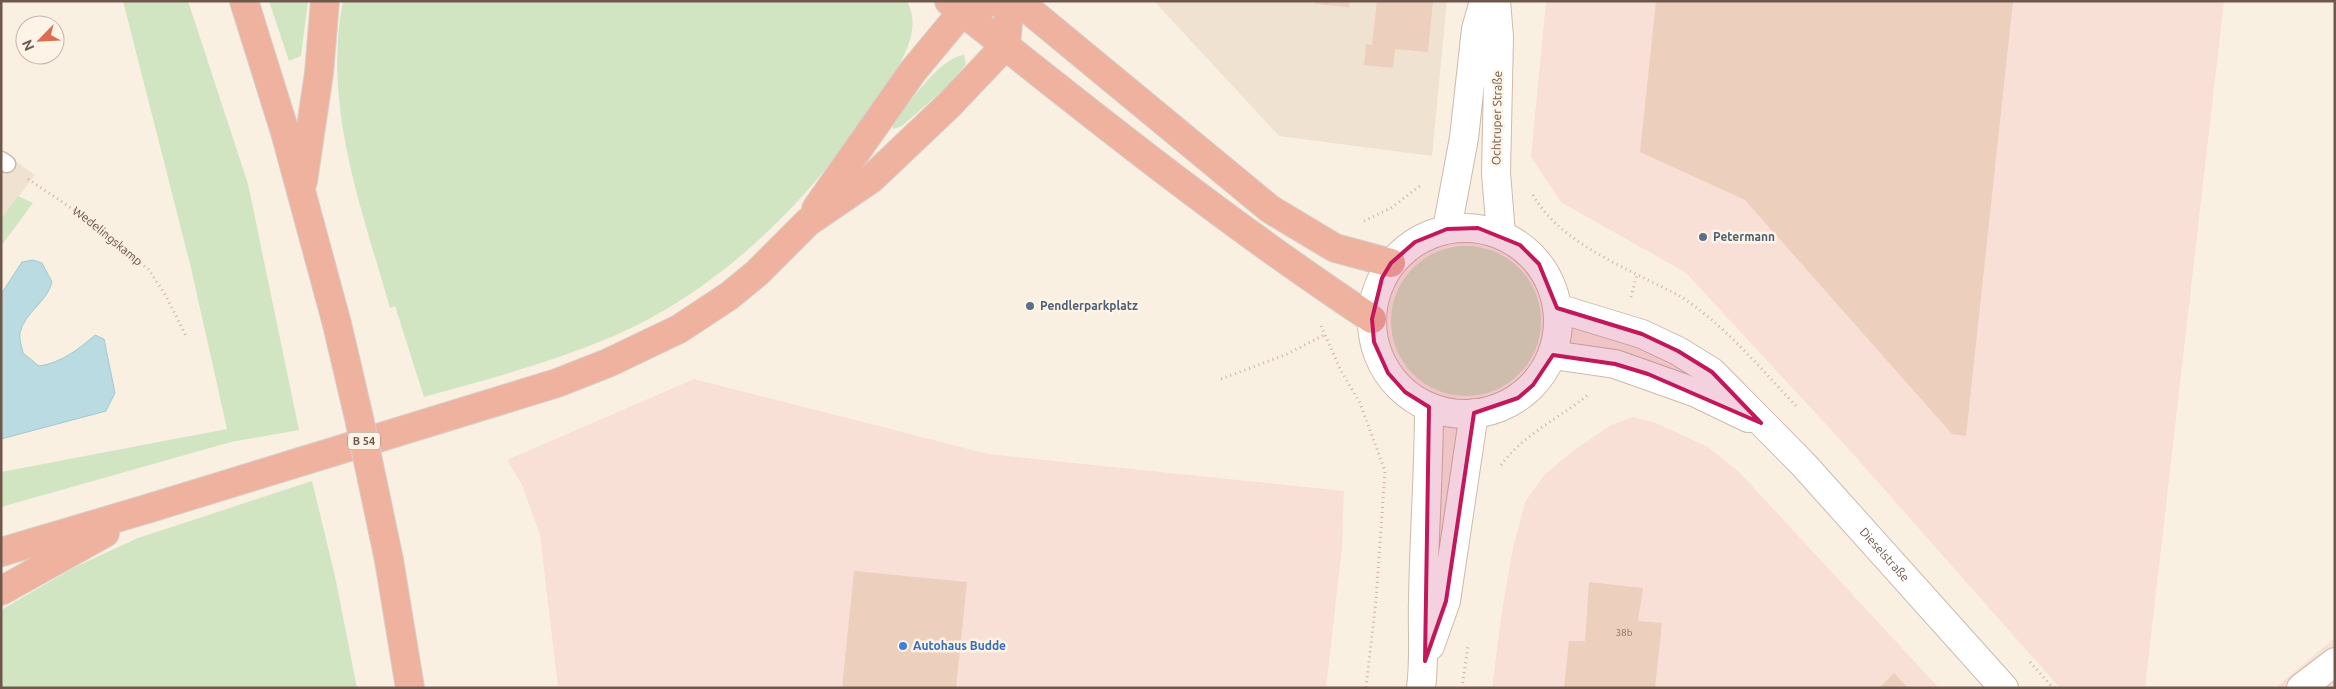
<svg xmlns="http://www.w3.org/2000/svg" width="2336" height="689" font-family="Ubuntu,sans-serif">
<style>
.residential{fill:#f0e2d1}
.commercial{fill:#f9e0d6}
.green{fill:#d1e5c2}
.water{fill:#b9dbe1;stroke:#a0cad1}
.building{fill:#eccfbc}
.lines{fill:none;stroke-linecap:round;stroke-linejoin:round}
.lane-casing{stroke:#cbbaad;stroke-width:19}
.street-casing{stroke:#cbbaad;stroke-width:30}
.secondary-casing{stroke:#cebaaa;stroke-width:30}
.highway-casing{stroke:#d6d0cd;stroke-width:30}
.path{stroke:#d0b2a0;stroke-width:3;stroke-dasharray:1 4;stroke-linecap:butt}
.lane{stroke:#fff;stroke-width:16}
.street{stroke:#fff;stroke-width:28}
.secondary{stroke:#fff;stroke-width:28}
.highway{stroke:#efb29e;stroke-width:28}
.highway-bridge-casing{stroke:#d6d0cd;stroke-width:30;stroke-linecap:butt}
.highway-bridge{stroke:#efb29e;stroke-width:28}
.marked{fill:#c2185b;fill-opacity:0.2;stroke:#c2185b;stroke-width:4;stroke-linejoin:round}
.service-dot{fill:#5c6f8a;stroke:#fdf4e7;stroke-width:2}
.shop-dot{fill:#3f7fe0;stroke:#fdf4e7;stroke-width:2}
.labels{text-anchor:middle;stroke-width:5;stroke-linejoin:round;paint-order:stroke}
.number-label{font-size:10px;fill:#8e7567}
.shield{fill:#fdf4e7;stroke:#99867a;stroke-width:1}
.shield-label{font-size:11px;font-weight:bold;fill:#6e574b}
.street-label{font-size:12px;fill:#6e574b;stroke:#fdf4e7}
.service-label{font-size:12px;font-weight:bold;fill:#4e5e75;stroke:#fdf4e7;text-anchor:start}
.shop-label{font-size:12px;font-weight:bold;fill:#366cbe;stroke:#fdf4e7;text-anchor:start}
</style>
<rect width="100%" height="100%" fill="#faf0e2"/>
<!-- residential -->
<path class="residential" d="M1154,1H1447L1432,156L1279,136Z
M1,151L35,175L1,219Z"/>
<!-- commercial -->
<path class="commercial" d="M1546,1H2224L2145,688H2060L1844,444L1686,273L1561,202L1531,157Z
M694,379L988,454L1344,491L1342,547L1326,688H558L540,535L522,485L507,460Z
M1633,417L1656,423L1708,447L1740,473L1939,688H1492L1501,616L1513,548L1525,502L1545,474L1576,449L1611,425Z
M2335,638V688H2275Z"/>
<!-- green -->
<path class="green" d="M123,1H188L248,184L299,430L231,442L1,507V472L227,429L191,268Z
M269,1H308L301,56L289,61Z
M343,1H907C925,34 895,71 878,98C813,198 717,295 604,340C546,364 485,380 424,397L395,306L390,308C362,209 322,105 343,1Z
M964,55L966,64L951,83L902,126L893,129L892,125C908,106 938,58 964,55Z
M18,196L33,203L1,246V219Z
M1391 321a75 75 0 1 1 150 0a75 75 0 1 1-150 0Z
M312,481L335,576L357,688H1V610L75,567L138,538Z"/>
<!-- water -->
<path class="water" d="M33,260L42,263L52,282C48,301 24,313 20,333C19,338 22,348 23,353L39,366C61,363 79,349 95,335L104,339L115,393L106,411L1,439V294L22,262Z"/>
<!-- building -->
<path class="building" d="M1315,1H1350L1349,7L1315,4Z
M1377,1H1433L1428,52L1395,49L1393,68L1364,65L1366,44L1372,45Z
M1656,1H2013L1966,436L1952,434L1745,200L1640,152Z
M854,571L967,582L956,688H842Z
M1589,582L1643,588L1638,621L1662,623L1655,688H1564L1569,641H1585Z
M1894,673L1908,688H1879Z"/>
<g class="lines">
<!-- lane casing -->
<g class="lane-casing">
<path id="lane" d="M1,160L7,164"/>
</g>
<!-- street casing -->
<g class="street-casing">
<g id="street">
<path id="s2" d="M1557,308L1642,334L1678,351L1712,372L1803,464L2004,688"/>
<path d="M1553,355L1615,364L1694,392L1748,418"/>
<path d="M2301,688L2335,662"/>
</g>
</g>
<!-- secondary casing -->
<g class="secondary-casing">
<path id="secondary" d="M1496,1L1499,37L1496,173L1501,234
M1372 321a93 93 0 1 1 186 0a93 93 0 1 1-186 0Z
M1447,229L1464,138L1476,29L1484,1
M1430,646L1446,601L1474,413
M1421,688C1425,658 1422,630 1423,600C1424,536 1429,472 1429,407"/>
</g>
<!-- highway casing -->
<g class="highway-casing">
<path id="highway" d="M244,1L285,132L337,324
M949,1C1087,111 1225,222 1372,319
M1018,1L1270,209L1335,248L1391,263
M303,181L319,73L325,1
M816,209L913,71L962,12L993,1
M1,552L150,508L557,383L608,363L679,329L729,296L757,273L808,222L871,179L950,104L1006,45L1010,1
M389,560L410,688
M1,591L105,533"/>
</g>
<!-- path -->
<g class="path">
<path id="s1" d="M28,179L86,218L149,270L166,296L186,336"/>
<path d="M1533,195C1556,236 1608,260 1648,280C1661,287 1674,292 1686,300C1729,330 1762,370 1798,408"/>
<path d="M1364,221L1391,208L1420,186"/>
<path d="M1631,297L1637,274"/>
<path d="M1321,326L1341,371L1360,403L1385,471L1376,600L1366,688"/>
<path d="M1221,379L1287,354L1326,334"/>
<path d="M1501,465C1525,433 1560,418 1589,394"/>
<path d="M2030,662L2053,688"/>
<path d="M1462,688L1468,646"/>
</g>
<!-- lane -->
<use href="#lane" class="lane"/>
<!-- street -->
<use href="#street" class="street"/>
<!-- secondary -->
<use href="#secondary" class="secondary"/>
<!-- highway -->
<use href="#highway" class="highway"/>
<!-- highway-bridge casing -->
<g class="highway-bridge-casing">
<path id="highway-bridge" d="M337,324L359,418L389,560"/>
</g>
<!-- highway-bridge -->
<use href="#highway-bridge" class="highway-bridge"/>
</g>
<!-- marked area -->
<path class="marked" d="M1478,228L1520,245L1539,264L1557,308L1642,334L1678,351L1712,372L1761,423L1648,374L1615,364L1553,355L1533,385L1518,398L1474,413L1446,601L1425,661L1429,407L1405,392L1388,373L1374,342L1372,319L1382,278L1391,263L1415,242L1447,229Z"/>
<!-- markers -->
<g class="service-dot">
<circle cx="1703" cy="237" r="5"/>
<circle cx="1030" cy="306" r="5"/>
</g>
<circle class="shop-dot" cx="903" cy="646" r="5"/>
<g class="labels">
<!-- number labels -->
<g class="number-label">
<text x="1624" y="636">38b</text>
</g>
<!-- shield labels -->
<rect class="shield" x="348" y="432.5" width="32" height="17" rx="4"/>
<g class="shield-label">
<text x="364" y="445">B 54</text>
</g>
<!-- street labels -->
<g class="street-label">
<text transform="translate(1497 118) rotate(-89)" y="4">Ochtruper Straße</text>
<text dy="4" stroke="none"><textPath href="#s1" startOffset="98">Wedelingskamp</textPath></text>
<text dy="4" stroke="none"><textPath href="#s2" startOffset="420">Dieselstraße</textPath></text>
</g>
<!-- service labels -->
<g class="service-label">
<text x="1713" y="241">Petermann</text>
<text x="1040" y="310">Pendlerparkplatz</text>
</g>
<!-- shop labels -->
<g class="shop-label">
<text x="913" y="650">Autohaus Budde</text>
</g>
</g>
<!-- border -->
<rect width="2336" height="689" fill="none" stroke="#6e574b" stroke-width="5"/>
<!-- north arrow -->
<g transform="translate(40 40) rotate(246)"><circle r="24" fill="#fdf4e7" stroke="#c4b5a9"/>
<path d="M0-4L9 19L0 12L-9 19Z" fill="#d96e51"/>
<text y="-8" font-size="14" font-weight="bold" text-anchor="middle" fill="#6e574b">N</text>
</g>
</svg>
